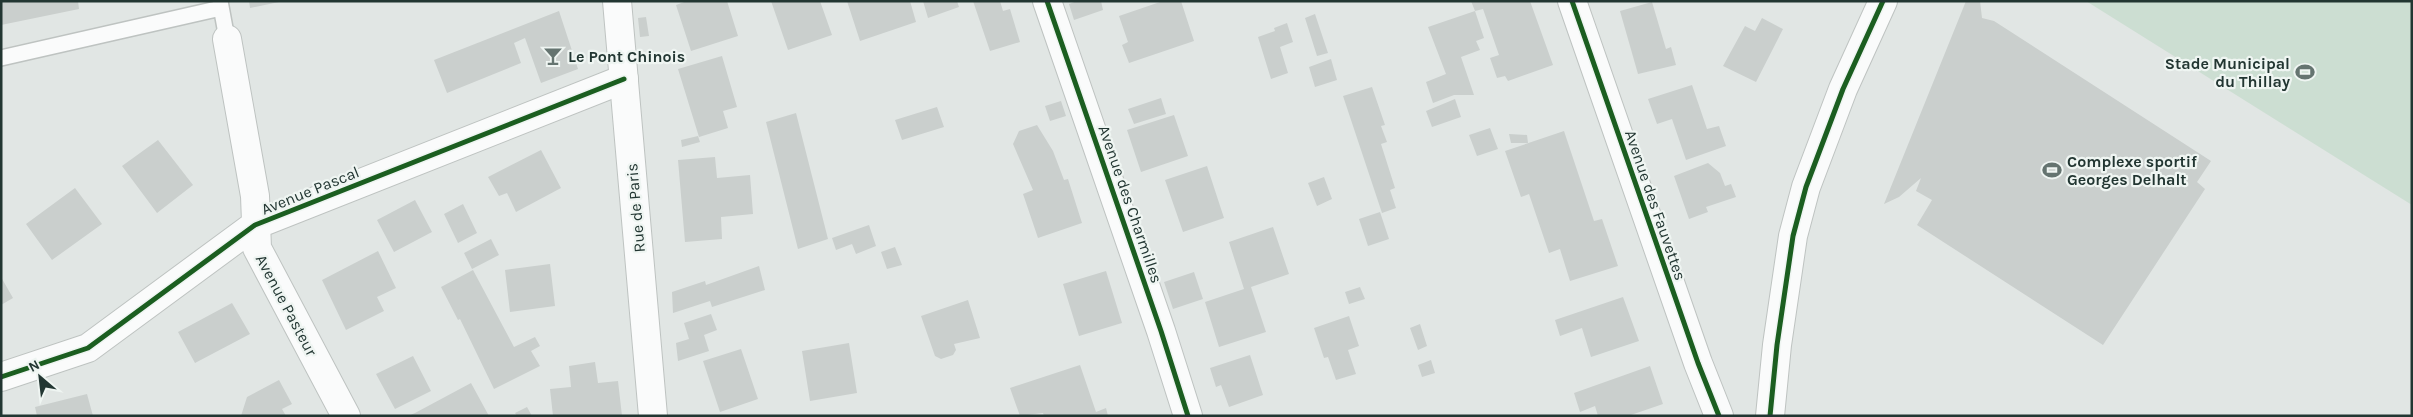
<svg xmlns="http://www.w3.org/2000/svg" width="2413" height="417" font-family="Karla,sans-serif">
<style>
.pitch{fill:#ccded2}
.building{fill:#cacfcd}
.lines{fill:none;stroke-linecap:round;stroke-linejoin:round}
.lane-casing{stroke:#bec3c1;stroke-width:18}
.street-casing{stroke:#bec3c1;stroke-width:30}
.secondary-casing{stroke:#bec3c1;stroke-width:30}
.lane{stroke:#fafbfb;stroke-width:15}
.street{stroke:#fafbfb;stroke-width:28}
.secondary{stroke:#fafbfb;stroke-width:28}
.cycleway-casing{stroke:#eff5f2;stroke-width:8}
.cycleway{stroke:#1b5e20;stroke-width:5}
.labels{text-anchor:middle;stroke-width:4.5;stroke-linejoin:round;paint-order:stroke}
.poi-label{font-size:16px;font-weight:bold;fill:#223632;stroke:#eff5f2;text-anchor:start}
.street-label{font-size:16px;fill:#223632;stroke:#eff5f2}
</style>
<rect width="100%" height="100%" fill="#e1e6e4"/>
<!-- pitch -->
<path class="pitch" d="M2086,1H2412V205Z"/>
<!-- building -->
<path class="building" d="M1,1H78L79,9L1,25Z
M249,1H279V2L250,8Z
M687,1H727L738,36L691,51L676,5Z
M771,1H820L832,35L788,50Z
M847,1H910L916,22L860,41Z
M923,1H957L959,7L928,18Z
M973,1H1000L1003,11L1010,9L1020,42L990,51Z
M1077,1H1101L1103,10L1074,20L1069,4Z
M1163,1H1181L1194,41L1129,63L1122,45L1128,42L1119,16Z
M1471,1H1530L1553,65L1508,81L1505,76L1497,78L1490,58L1499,55L1483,9L1475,11Z
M1966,1H1980L1982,18L1994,21L2211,161L2197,182L2205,189L2103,345L1917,225L1932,200L1916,191L1921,178L1899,197L1884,204Z
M1652,2L1666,49L1671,47L1676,65L1638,74L1620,11Z
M559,11L578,69L541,83L525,38L514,43L521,63L447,93L434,60Z
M1475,11L1484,38L1476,41L1480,50L1461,57L1474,95H1454L1433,103L1426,82L1446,74L1428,27Z
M1315,14L1328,53L1317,56L1305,18Z
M646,17L649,36L640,37L638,18Z
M1762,18L1783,29L1756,82L1723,66L1745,26L1755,31Z
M1287,23L1293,42L1280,47L1288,73L1271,79L1258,37L1275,31L1274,28Z
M722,56L737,107L723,111L728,128L699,137L678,69Z
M1331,59L1337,80L1315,87L1309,67Z
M1692,85L1707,129L1719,126L1726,146L1686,160L1672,119L1657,124L1648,99Z
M1372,87L1385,125L1381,126L1387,142L1381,144L1395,188L1390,190L1396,208L1382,213L1343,96Z
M1161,98L1166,114L1134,124L1128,109Z
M1455,99L1461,117L1432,127L1426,111Z
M1061,101L1066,116L1050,121L1045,106Z
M937,107L944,127L902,140L895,120Z
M796,113L828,239L798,249L766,122Z
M1174,115L1188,156L1141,172L1127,130Z
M1037,125L1053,151L1064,180L1068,179L1082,223L1038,238L1023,194L1033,190L1013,144L1019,131Z
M1490,128L1498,149L1477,156L1469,135Z
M1564,131L1594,221L1602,219L1618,266L1570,281L1560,249L1549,253L1529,194L1521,197L1505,151Z
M1509,134L1527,135L1528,143H1511Z
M698,136L700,142L682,147L681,140Z
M158,140L193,185L157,213L122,166Z
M541,150L561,188L516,212L507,193L499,196L488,177Z
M715,157L717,178L750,175L753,214L721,217L722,239L685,242L678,160Z
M1708,163L1720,173L1725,186L1731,184L1736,197L1706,207L1708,212L1689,219L1674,176Z
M1207,166L1224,218L1183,232L1165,180Z
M1324,177L1332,199L1317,206L1308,183Z
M75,188L102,224L52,260L26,224Z
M415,200L432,232L394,252L377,220Z
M463,204L477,233L458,243L444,214Z
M1380,212L1389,239L1368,246L1359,219Z
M869,225L876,246L856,254L852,244L836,250L832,238Z
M1273,227L1289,274L1251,287L1266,332L1219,347L1205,302L1244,289L1229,242Z
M491,239L499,255L472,269L464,253Z
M895,247L902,265L887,269L881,252Z
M378,251L396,288L377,297L384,311L346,330L322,280Z
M550,264L555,306L510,312L505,270Z
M759,266L765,290L712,307L710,301L673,313L672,292L705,281L706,285Z
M473,270L514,347L535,337L540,346L531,351L540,366L494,389L460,319L458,320L441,287Z
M1106,271L1122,323L1079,336L1063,284Z
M1194,272L1203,299L1173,309L1164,282Z
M1,277L13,298L1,305Z
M1360,287L1365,299L1349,304L1345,292Z
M1623,297L1639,341L1591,357L1582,328L1560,336L1555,320Z
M968,300L980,338L954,344L956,350L953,355L941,359L935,356L921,316Z
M232,303L250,334L195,363L178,332Z
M711,314L717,330L704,335L709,351L678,361L676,343L689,339L684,323Z
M1349,316L1359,346L1348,350L1356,374L1336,380L1328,357L1324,358L1314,328Z
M1420,324L1427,346L1418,350L1410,328Z
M849,343L857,393L810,401L802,351Z
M741,349L758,399L720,412L703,361Z
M1250,355L1263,395L1229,407L1221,385L1216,387L1210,368Z
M413,356L431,391L395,409L376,374Z
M1431,360L1435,373L1422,377L1418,365Z
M595,362L598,383L618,381L622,416H553L550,389L571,387L569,366Z
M1080,365L1096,412L1106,408L1108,416H1044L1043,413L1020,416L1010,388Z
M1650,366L1663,404L1628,416H1598L1595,406L1580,412L1574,393Z
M279,380L292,404L282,409L286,416H241L247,397Z
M471,383L489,416H408L415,413Z
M87,394L93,416H37L35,407Z
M527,407L532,416H517L515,413Z"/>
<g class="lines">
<!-- lane casing -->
<g class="lane-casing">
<path id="lane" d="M220,1L227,39
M1,58L221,8"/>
</g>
<!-- street casing -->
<g class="street-casing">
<path id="street" d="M1047,1L1161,331L1188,416
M1572,1L1698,363L1719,416
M227,39L255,196L257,248L346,416
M1,377L88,348L255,225L624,79
M1770,416L1777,345L1793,236L1806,187L1843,89L1883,1"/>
</g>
<!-- secondary casing -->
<g class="secondary-casing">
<path id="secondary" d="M617,1L653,416"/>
</g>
<!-- lane -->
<use href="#lane" class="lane"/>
<!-- street -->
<use href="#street" class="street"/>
<!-- secondary -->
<use href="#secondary" class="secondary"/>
<!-- cycleway casing -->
<g class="cycleway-casing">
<path id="cycleway" d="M1047,1L1161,331L1188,416
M1572,1L1698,363L1719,416
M1,377L88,348L255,225L624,79
M1770,416L1777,345L1793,236L1806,187L1843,89L1883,1"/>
</g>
<!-- cycleway -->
<use href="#cycleway" class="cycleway"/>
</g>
<!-- icons -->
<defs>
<g id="bar-bare" transform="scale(1.5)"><path d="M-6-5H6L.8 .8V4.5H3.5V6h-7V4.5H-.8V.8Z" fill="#657470" stroke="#eff5f2" stroke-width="2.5" paint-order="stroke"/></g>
<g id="stadium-bare" transform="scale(1.5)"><path d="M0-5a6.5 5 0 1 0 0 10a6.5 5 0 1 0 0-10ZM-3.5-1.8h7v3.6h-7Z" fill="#657470" stroke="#eff5f2" stroke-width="2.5" paint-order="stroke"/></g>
</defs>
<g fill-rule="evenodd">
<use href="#bar-bare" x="553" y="56"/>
<use href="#stadium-bare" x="2305" y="72"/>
<use href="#stadium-bare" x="2052" y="170"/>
</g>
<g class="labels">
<!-- poi labels -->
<g class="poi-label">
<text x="568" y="62">Le Pont Chinois</text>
<text x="2290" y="69" text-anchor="end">Stade Municipal<tspan x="2290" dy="18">du Thillay</tspan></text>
<text x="2067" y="167">Complexe sportif<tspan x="2067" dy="18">Georges Delhalt</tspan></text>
</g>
<!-- street labels -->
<g class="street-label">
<text transform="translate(310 190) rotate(-22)" y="6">Avenue Pascal</text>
<text transform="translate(1131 204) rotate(71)" y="6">Avenue des Charmilles</text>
<text transform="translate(1656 205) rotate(71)" y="6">Avenue des Fauvettes</text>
<text transform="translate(635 208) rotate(-95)" y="6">Rue de Paris</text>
<text transform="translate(287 305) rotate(62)" y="6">Avenue Pasteur</text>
</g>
</g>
<!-- border -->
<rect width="2413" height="417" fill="none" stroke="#223632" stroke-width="5"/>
<!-- north arrow -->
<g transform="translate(40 377) rotate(332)" stroke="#eff5f2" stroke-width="4" paint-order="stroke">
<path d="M0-4L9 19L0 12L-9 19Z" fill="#223632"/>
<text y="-8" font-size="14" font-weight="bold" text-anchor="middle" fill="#223632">N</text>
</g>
</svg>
